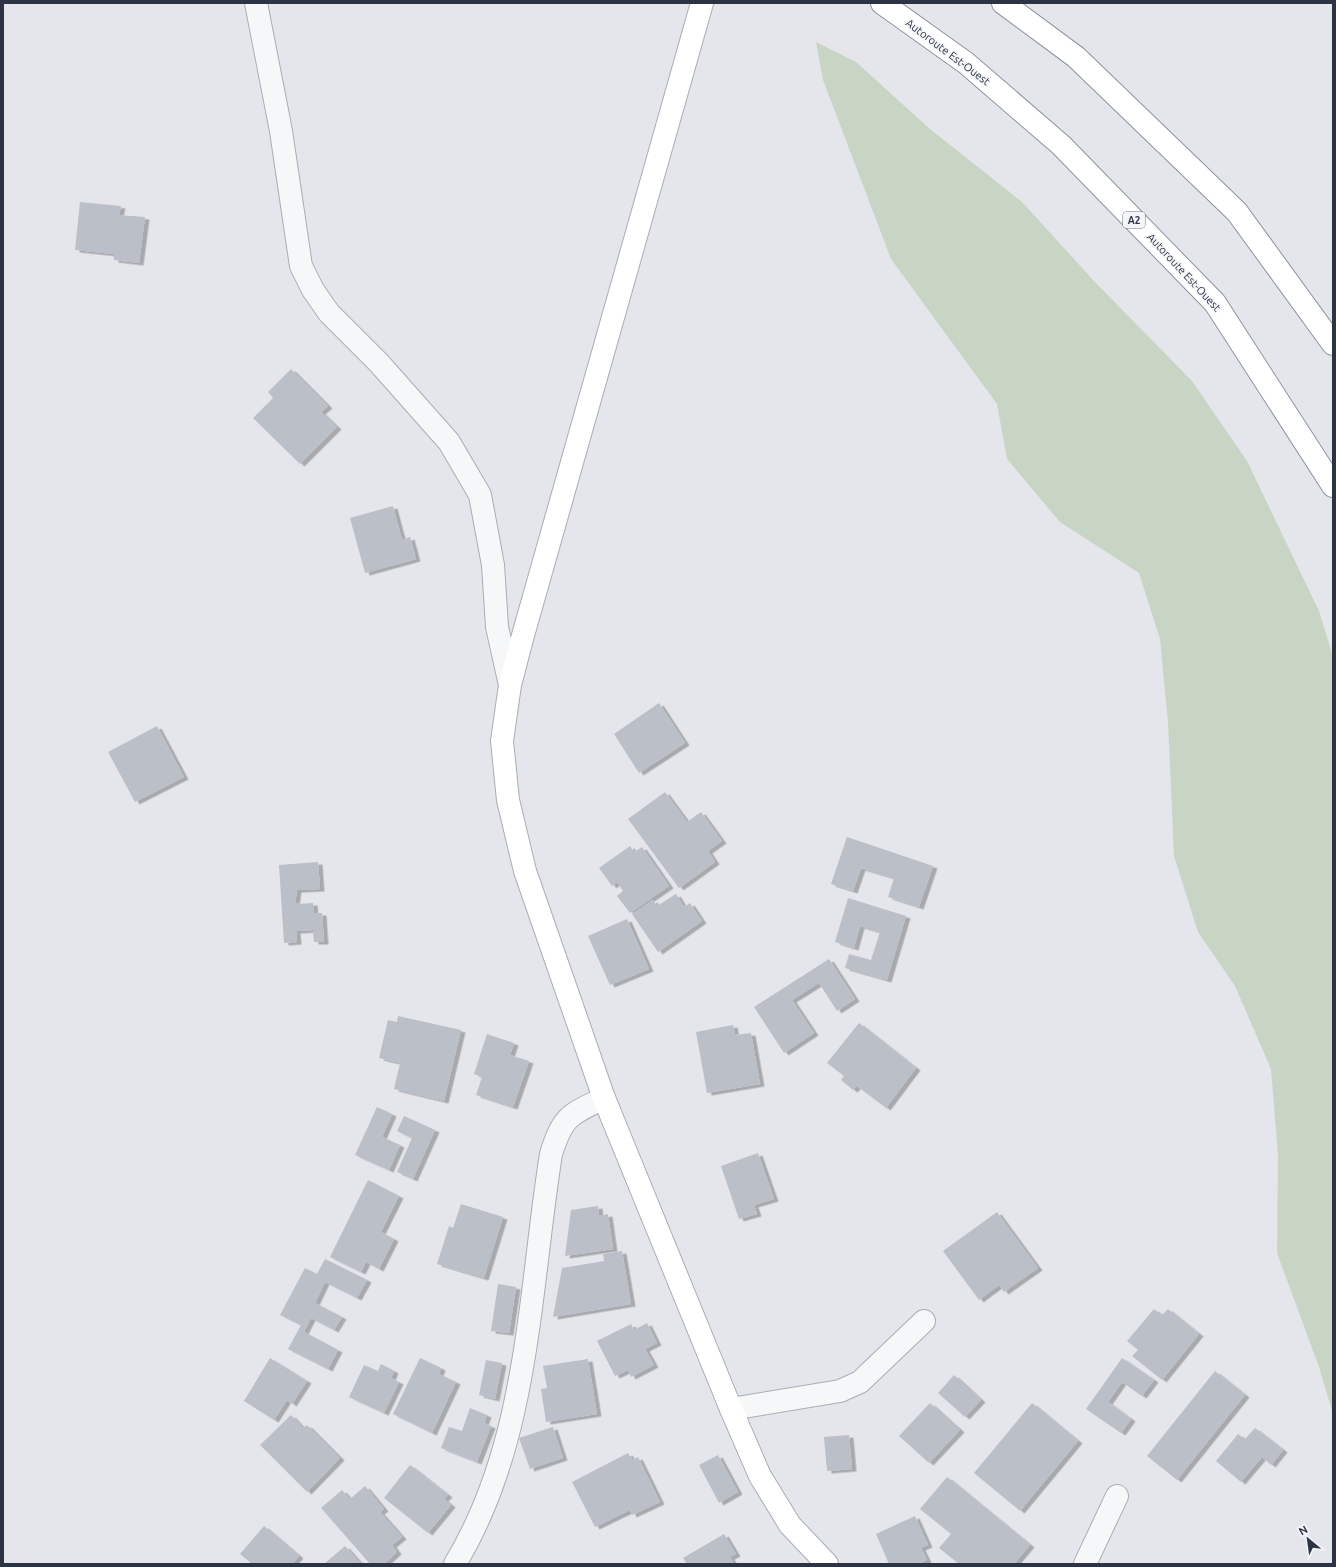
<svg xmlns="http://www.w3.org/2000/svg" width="1336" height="1567" font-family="Ubuntu,sans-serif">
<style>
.green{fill:#c8d5c5}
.building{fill:#bbbfc8;filter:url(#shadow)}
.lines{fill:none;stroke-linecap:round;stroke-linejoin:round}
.minor-casing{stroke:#a9adb5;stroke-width:24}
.secondary-casing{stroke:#a9adb5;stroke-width:24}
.motorway-casing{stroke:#8c93a1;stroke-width:24}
.minor{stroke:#f6f7f9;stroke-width:22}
.secondary{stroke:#fff;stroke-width:22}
.motorway{stroke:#fff;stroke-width:22}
.labels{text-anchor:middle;stroke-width:3;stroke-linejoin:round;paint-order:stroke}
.shield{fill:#f3f5f8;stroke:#686d79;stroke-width:1}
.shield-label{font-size:10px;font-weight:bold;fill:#2c3343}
.street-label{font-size:11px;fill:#2c3343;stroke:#f3f5f8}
</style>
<defs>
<filter id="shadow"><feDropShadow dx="4.5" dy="2.5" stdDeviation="0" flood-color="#0004"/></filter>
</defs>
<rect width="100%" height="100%" fill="#e4e6eb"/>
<!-- green -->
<path class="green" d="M816,42L856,62L930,129L1022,202L1094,281L1192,381L1247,461L1319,611L1333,657V1414L1319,1367L1277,1253L1278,1155L1271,1069L1235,986L1198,932L1174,856L1168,722L1160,639L1139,573L1060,522L1007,459L997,404L891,259L823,80Z"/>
<!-- building -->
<path class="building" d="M80,202L121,206L119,215L145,217L139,263L114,260V254L75,250Z
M291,369L328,406L321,412L337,427L300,464L253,418L273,398L268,392Z
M393,506L402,540L410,537L416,559L365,573L350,518Z
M659,703L685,743L639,773L614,734Z
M157,726L184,777L135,802L108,752Z
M665,792L687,822L701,812L722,841L708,851L715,862L679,888L628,819Z
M847,837L933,866L919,907L888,897L894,878L861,868L853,891L831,884Z
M630,846L634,852L642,847L669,886L630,913L617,896L623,891L617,882L612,886L599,868Z
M318,862L320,889L297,890L295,904L313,903L314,913H322L324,942H314L313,930L296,931L297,942L284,943L279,865Z
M676,894L684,907L690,903L702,921L658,952L632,914L653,900L657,906Z
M848,898L906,916L887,980L845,968L849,954L871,960L880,932L860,926L854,948L835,942Z
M627,919L649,969L610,985L588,936Z
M829,959L855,999L837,1011L819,983L792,1000L814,1033L784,1053L754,1007Z
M398,1016L461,1030L444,1101L394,1089L400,1063L379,1058L388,1020L397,1022Z
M859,1023L916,1068L886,1108L857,1086L853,1090L841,1080L844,1076L827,1063Z
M733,1025L735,1035L751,1033L760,1084L707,1093L696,1032Z
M487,1034L514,1043L510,1055L529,1061L513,1107L476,1095L482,1077L474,1074Z
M377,1107L392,1114L382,1137L400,1145L389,1170L355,1155Z
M404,1116L435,1130L413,1179L397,1172L412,1138L397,1131Z
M758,1153L774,1199L754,1205L757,1214L739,1219L721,1166Z
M368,1180L399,1196L381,1232L394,1239L379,1269L366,1262L361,1272L330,1257Z
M461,1204L503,1217L484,1278L437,1264L449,1226L453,1228Z
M598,1206L599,1216L608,1214L613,1249L565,1256L571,1210Z
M997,1212L1038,1268L1004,1292L999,1285L979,1300L943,1251Z
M622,1251L631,1304L553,1317L562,1268L604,1261L603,1254Z
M325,1259L367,1280L357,1298L325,1282L315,1303L342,1317L334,1330L311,1318L304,1332L338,1350L328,1369L288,1349L301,1325L280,1315L305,1268L317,1274Z
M498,1284L516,1287L509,1333L491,1331Z
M1154,1309L1162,1315L1168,1309L1199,1334L1162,1380L1132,1356L1138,1350L1127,1341Z
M647,1323L657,1343L645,1349L654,1365L631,1377L628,1370L615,1376L597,1341L631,1324L634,1330Z
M270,1358L307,1381L292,1404L287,1400L274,1420L244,1401Z
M420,1358L441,1368L439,1374L456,1382L432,1433L393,1414Z
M1122,1358L1154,1380L1142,1396L1122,1382L1108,1402L1131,1419L1121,1433L1086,1409Z
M588,1359L597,1414L546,1422L541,1389L547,1388L543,1366Z
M486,1360L502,1363L495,1399L479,1395Z
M381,1364L394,1371L391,1378L399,1382L384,1413L349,1397L364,1365L378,1371Z
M1215,1371L1245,1395L1177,1480L1147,1456Z
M954,1375L981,1400L965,1417L938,1393Z
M930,1403L960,1430L929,1463L899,1436Z
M1032,1403L1078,1441L1020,1511L974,1473Z
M470,1408L487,1415L484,1423L491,1426L477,1462L441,1448L449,1427L462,1431Z
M291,1415L303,1428L307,1425L340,1458L307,1492L260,1445Z
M553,1427L563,1458L530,1469L519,1438Z
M1255,1428L1283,1450L1271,1465L1262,1457L1241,1482L1216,1461L1238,1434L1245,1439Z
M849,1435L852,1469L827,1471L824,1437Z
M628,1453L632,1460L638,1457L660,1502L632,1515L630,1510L595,1527L572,1482Z
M718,1455L738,1492L719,1503L699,1465Z
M410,1465L448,1495L444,1499L451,1505L428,1533L384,1498Z
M947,1477L1030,1545L1014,1564H959L939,1548L951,1534L920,1509Z
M365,1486L384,1509L380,1512L402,1537L392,1545L397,1552L384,1564H370L321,1508L342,1490L350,1499Z
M915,1516L928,1545L921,1548L927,1560L918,1564H889L876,1534Z
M264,1526L299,1556L292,1564H252L240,1554Z
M724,1534L736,1554L730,1557L734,1564H687L683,1558Z
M345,1546L361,1564H324Z"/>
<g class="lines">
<!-- minor casing -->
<g class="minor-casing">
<path id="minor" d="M256,3L281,131L301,266L313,290L329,313L379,363L449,442L480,495L493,565L497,627L510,685
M731,1409L840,1391L860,1382L924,1321
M455,1564C529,1442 529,1292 551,1154C563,1116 569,1115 604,1098
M1085,1564L1117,1496"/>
</g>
<!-- secondary casing -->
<g class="secondary-casing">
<path id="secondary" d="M702,3L522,639L510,685L502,741L508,800L525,871L604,1098L731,1409L760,1476L790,1525L827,1564"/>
</g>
<!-- motorway casing -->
<g class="motorway-casing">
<path id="motorway" d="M882,3L966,63L1061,145L1215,303L1333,486
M1003,3L1076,57L1237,212L1333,344"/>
</g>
<!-- minor -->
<use href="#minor" class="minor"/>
<!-- secondary -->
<use href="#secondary" class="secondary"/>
<!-- motorway -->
<use href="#motorway" class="motorway"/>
</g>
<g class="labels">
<!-- shield labels -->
<rect class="shield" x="1123" y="212" width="22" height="16" rx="3"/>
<g class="shield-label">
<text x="1134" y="224">A2</text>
</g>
<!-- street labels -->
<g class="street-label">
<text transform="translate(948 52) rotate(37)" y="4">Autoroute Est-Ouest</text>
<text transform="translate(1184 272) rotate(47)" y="4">Autoroute Est-Ouest</text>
</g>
</g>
<!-- border -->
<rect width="1336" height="1567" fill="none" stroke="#2c3343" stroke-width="8"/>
<!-- north arrow -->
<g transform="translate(1308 1539) rotate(331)" stroke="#f3f5f8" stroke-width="3" paint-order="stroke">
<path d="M0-3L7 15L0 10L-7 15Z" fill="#2c3343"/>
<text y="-6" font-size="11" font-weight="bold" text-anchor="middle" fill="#2c3343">N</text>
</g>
</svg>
